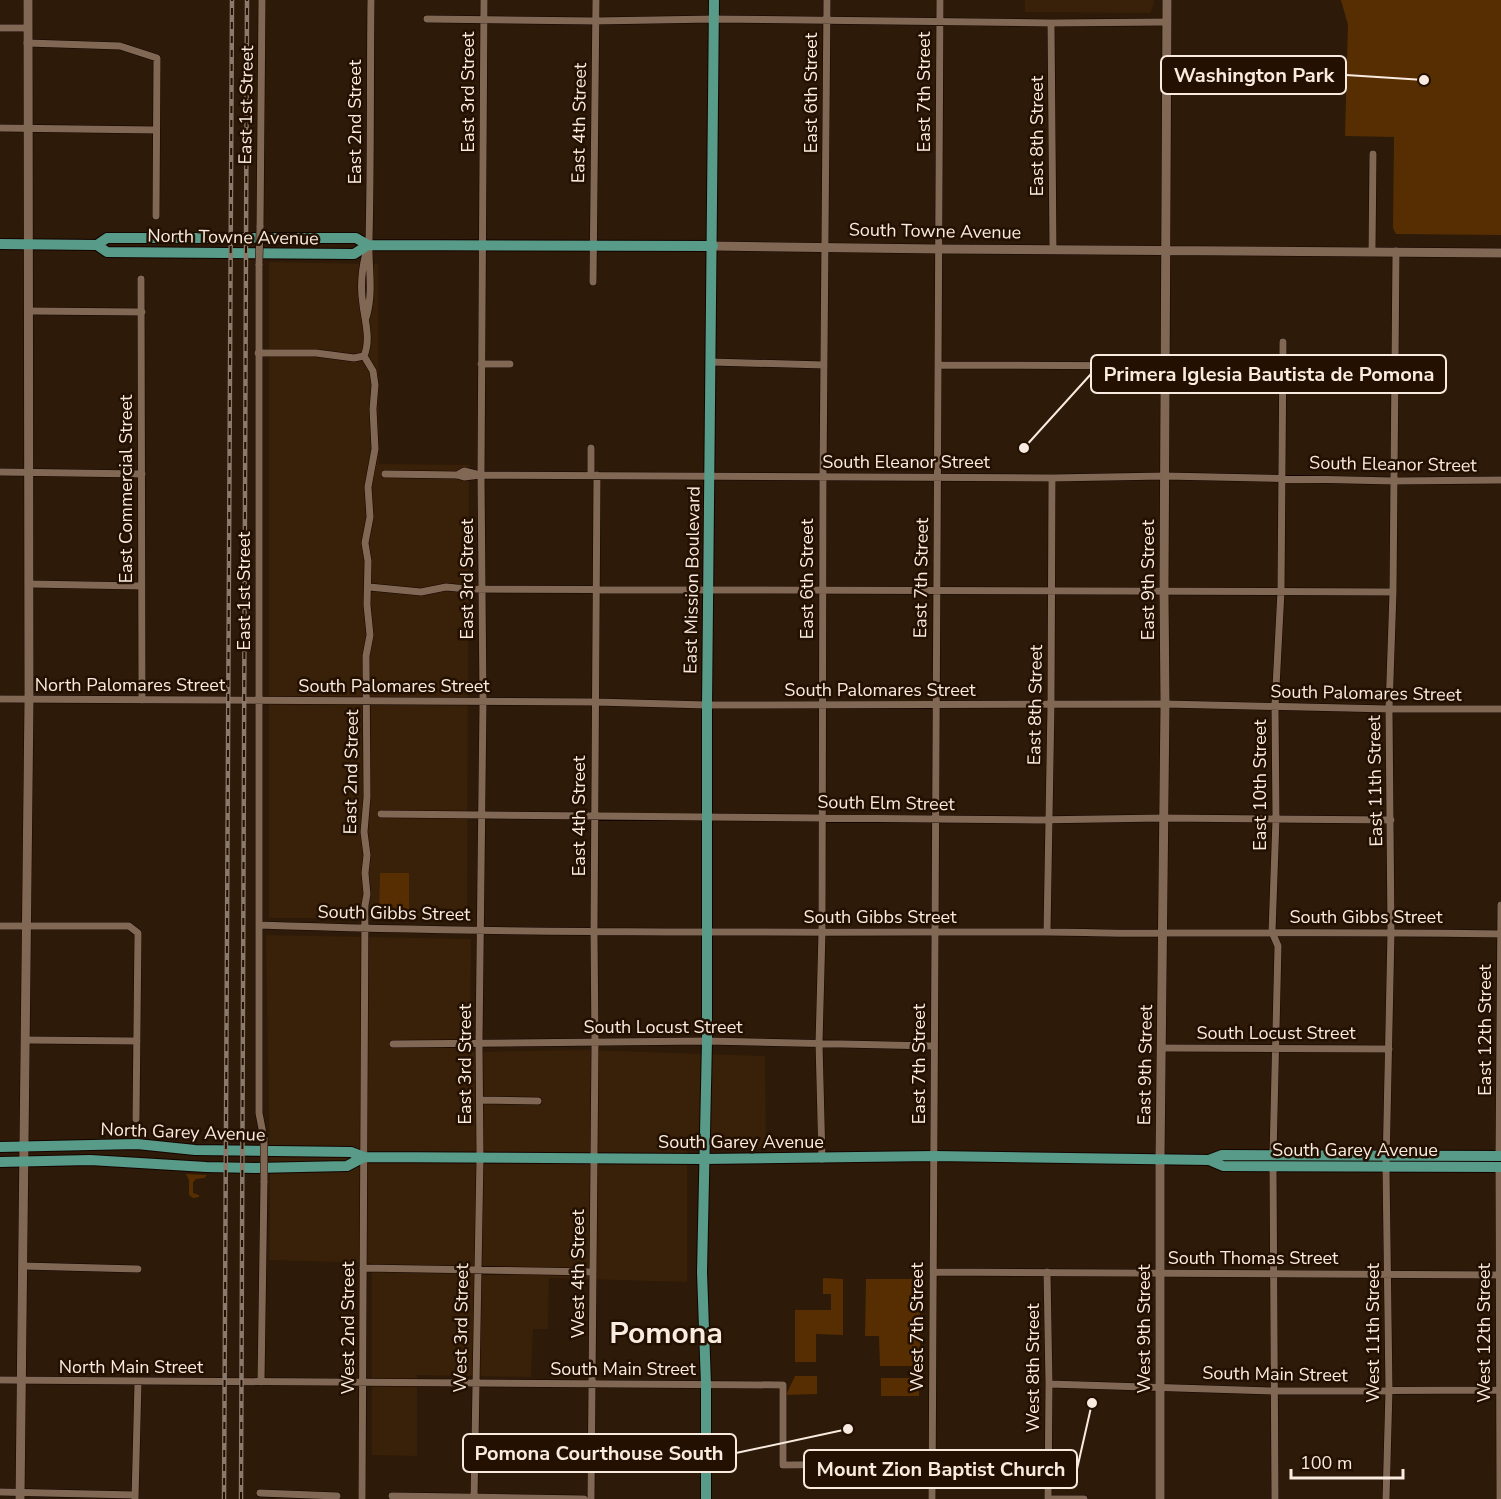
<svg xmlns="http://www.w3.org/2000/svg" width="1501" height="1499" font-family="'Nunito Sans',sans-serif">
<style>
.built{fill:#392008}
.green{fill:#572e01}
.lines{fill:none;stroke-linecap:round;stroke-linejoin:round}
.street-casing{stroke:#140400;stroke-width:8}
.secondary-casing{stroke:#140400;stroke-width:10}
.primary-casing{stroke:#140400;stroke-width:12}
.street{stroke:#806854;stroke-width:7}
.secondary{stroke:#806854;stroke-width:9}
.primary{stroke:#579b88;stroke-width:10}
.rail-casing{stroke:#8b7a6b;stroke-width:4.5}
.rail{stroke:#231001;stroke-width:2;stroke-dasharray:7;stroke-linecap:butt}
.street-bridge-casing{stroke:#140400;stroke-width:8;stroke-linecap:butt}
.street-bridge{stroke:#806854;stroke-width:7}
.labels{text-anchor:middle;stroke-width:5;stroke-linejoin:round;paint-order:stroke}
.street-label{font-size:18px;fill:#f9ebe0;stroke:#231001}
.town-label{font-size:30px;font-weight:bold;fill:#f9ebe0;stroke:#231001}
.leader{fill:none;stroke:#f9ebe0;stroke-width:2}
.callout-dot{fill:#f9ebe0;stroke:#231001;stroke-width:2}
.callout{fill:#231001;stroke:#f9ebe0;stroke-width:2}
.callout-label{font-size:20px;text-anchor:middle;font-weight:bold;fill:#f9ebe0}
</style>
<rect width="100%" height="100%" fill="#2d1a08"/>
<!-- built -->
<path class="built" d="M1025,0H1154V4L1150,13L1025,12Z
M269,262L378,264L379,464L469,465L467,918H269Z
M266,935L471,939L470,1052L587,1050L765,1056L766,1147H687V1282L549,1278L548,1329H533L531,1377L417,1375V1456L372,1455V1263L269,1260L270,1181Z"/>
<!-- green -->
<path class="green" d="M1341,0H1501V235L1396,234L1393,228L1394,137L1345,136L1348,25Z
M380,873H409V918H379Z
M186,1174L207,1175L204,1178L196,1179L193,1182V1193L199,1195V1197L193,1198L189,1195V1180Z
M823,1278L843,1279V1335L816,1334V1362H795V1310H831V1294H823Z
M866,1279H920V1366H880L879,1336H865Z
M795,1376H817V1394L786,1395Z
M881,1378H919V1396H881Z"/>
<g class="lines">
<!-- street casing -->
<g class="street-casing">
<path id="street" d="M427,19L595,21L714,19L1051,23L1167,22
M1051,23L1053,249
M0,28H27
M27,43L120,46L157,58L156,216
M0,128L156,130
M260,227L262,0
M1372,251L1373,154
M259,264V1113L264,1139
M141,279L142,700
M593,282L596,0
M29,311L142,312
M366,318C374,292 368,267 369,240C371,160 370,80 371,0
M258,353H316L354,358L364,356
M364,356C371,340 365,321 363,305C360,287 362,267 367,249
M711,362L824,365
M481,364H510
M938,365L1166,366
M591,448V475
M0,472L142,474
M385,474L457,475L464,477L481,475L1052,478L1165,476L1394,481L1501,480
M457,475L464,471L480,475
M29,584L141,586
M369,587L421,592L446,587L467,589L1393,592
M0,699L595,702L707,705L1165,704L1389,709H1501
M381,814L1035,820L1163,818L1391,820
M259,925C521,934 783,932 1045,932C1085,932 1124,934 1164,933C1276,933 1389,932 1501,934
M0,926H129L138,933L136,1119
M1047,932L1051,704L1052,478
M26,1040L137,1041
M393,1044L707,1041L933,1046
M1163,1048L1389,1049
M480,1100L538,1101
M1273,1155L1278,946L1272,932L1276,819L1275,706L1281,591L1283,342
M1499,1156L1501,905
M822,1159L819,1043L822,932L823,476L827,0
M1273,1166L1275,1499
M1499,1167L1500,1499
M23,1266L138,1269
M363,1268L593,1272
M933,1272L1501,1275
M1047,1272L1049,1384L1048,1499
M0,1380L783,1385V1465L905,1464
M261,1382L264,1181
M1049,1384L1273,1391L1501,1390
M0,1492L135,1495
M260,1493L337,1496
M392,1496L584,1499
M135,1499L138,1382
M362,1499L365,905L367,894L365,873L367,855L364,832L367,797L366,656L370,635L367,605L368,561L365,543L370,517L368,487L375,449L373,409L375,385L373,371L364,356
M474,1499L480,1157L479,1042L483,702L481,475L484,0
M591,1499L595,1043L594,931L597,475
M932,1499L940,0
M1048,1499H1084
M1386,1499L1389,1390L1386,1167L1391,932L1389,709L1393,592L1396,251"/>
</g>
<!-- secondary casing -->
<g class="secondary-casing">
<path id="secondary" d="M713,246L938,249L1501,253
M20,1499L29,700L28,0
M1160,1499V1159L1165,704L1164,591L1167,0"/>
</g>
<!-- primary casing -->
<g class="primary-casing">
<path id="primary" d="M0,244L97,245L107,238H356L368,245L713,246
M97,245L107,252L354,254L368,245
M0,1147L137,1144L195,1150L351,1152L364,1157
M1209,1160L1222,1155L1501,1156
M0,1162L90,1160L206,1167L255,1168L347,1166L364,1157L704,1159L934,1156L1209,1160L1223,1166L1501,1167
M706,1499V1385L702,1272L707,1041V705L714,0"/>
</g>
<!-- street -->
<use href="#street" class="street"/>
<!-- secondary -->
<use href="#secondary" class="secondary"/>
<!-- primary -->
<use href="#primary" class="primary"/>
<!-- rail casing -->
<g class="rail-casing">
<path id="rail" d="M224,1499L232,0
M241,1499L247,0"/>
</g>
<!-- rail -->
<use href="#rail" class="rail"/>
<!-- street-bridge casing -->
<g class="street-bridge-casing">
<path id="street-bridge" d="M259,264L260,227
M264,1139V1181"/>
</g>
<!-- street-bridge -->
<use href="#street-bridge" class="street-bridge"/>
</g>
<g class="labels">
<!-- street labels -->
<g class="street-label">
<text transform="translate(468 92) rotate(-90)" y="6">East 3rd Street</text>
<text transform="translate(924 92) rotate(-90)" y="6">East 7th Street</text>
<text transform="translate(811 93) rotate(-90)" y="6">East 6th Street</text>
<text transform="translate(246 105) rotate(-89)" y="6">East 1st Street</text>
<text transform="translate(355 122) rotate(-90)" y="6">East 2nd Street</text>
<text transform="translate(579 123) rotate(-89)" y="6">East 4th Street</text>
<text transform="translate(1037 136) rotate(-90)" y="6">East 8th Street</text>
<text transform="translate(935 231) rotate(1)" y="6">South Towne Avenue</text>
<text transform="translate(233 237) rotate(1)" y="6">North Towne Avenue</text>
<text x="906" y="468">South Eleanor Street</text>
<text transform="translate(1393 464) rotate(1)" y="6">South Eleanor Street</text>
<text transform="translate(126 489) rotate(-90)" y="6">East Commercial Street</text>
<text transform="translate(921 578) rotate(-89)" y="6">East 7th Street</text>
<text transform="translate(467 579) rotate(-90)" y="6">East 3rd Street</text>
<text transform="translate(807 579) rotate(-90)" y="6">East 6th Street</text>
<text transform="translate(692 580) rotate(-89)" y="6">East Mission Boulevard</text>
<text transform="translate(1148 580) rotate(-90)" y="6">East 9th Street</text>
<text transform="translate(244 591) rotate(-90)" y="6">East 1st Street</text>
<text x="130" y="691">North Palomares Street</text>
<text x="394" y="692">South Palomares Street</text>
<text x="880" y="696">South Palomares Street</text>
<text transform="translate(1366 693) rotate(1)" y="6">South Palomares Street</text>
<text transform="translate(1035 705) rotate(-89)" y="6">East 8th Street</text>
<text transform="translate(351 772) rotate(-89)" y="6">East 2nd Street</text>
<text transform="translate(1375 781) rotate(-91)" y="6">East 11th Street</text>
<text transform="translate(1260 785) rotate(-90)" y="6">East 10th Street</text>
<text transform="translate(886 803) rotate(1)" y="6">South Elm Street</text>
<text transform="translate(579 816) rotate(-90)" y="6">East 4th Street</text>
<text transform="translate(394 913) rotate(1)" y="6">South Gibbs Street</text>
<text x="880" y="923">South Gibbs Street</text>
<text x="1366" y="923">South Gibbs Street</text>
<text x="663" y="1033">South Locust Street</text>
<text transform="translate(1485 1030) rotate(-90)" y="6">East 12th Street</text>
<text x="1276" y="1039">South Locust Street</text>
<text transform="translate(465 1064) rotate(-90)" y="6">East 3rd Street</text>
<text transform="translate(919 1064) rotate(-90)" y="6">East 7th Street</text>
<text transform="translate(1145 1065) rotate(-89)" y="6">East 9th Street</text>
<text transform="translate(183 1132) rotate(2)" y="6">North Garey Avenue</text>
<text x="741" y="1148">South Garey Avenue</text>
<text x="1355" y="1156">South Garey Avenue</text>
<text x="1253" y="1264">South Thomas Street</text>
<text transform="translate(578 1274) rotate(-90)" y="6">West 4th Street</text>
<text transform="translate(917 1327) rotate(-90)" y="6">West 7th Street</text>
<text transform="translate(348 1328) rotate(-90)" y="6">West 2nd Street</text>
<text transform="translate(461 1328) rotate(-89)" y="6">West 3rd Street</text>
<text transform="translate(1144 1329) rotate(-90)" y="6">West 9th Street</text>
<text transform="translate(1373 1333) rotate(-90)" y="6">West 11th Street</text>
<text transform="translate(1484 1333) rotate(-90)" y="6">West 12th Street</text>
<text x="131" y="1373">North Main Street</text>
<text transform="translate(1033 1368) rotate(-90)" y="6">West 8th Street</text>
<text x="623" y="1375">South Main Street</text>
<text transform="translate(1275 1374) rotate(1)" y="6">South Main Street</text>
</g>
<!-- town labels -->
<g class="town-label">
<text x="666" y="1343">Pomona</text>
</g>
</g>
<!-- callouts -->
<path class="leader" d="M1424 80L1346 75M1024 448L1091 374M848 1429L736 1453M1092 1403L1077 1469"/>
<g class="callout-dot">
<circle cx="1424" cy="80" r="6"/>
<circle cx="1024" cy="448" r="6"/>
<circle cx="848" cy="1429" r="6"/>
<circle cx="1092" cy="1403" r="6"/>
</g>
<g class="callout">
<rect x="1161" y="56" width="185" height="38" rx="6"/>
<rect x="1091" y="355" width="355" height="38" rx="6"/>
<rect x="463" y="1434" width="273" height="38" rx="6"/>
<rect x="804" y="1450" width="273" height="38" rx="6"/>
</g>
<g class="callout-label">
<text x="1254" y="82">Washington Park</text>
<text x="1269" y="381">Primera Iglesia Bautista de Pomona</text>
<text x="599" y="1460">Pomona Courthouse South</text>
<text x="941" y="1476">Mount Zion Baptist Church</text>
</g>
<!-- scale -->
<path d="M1291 1469v9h112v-9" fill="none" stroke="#f9ebe0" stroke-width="3"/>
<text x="1300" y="1469" font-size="18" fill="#f9ebe0" stroke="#231001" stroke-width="4.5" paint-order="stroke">100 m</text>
</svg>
